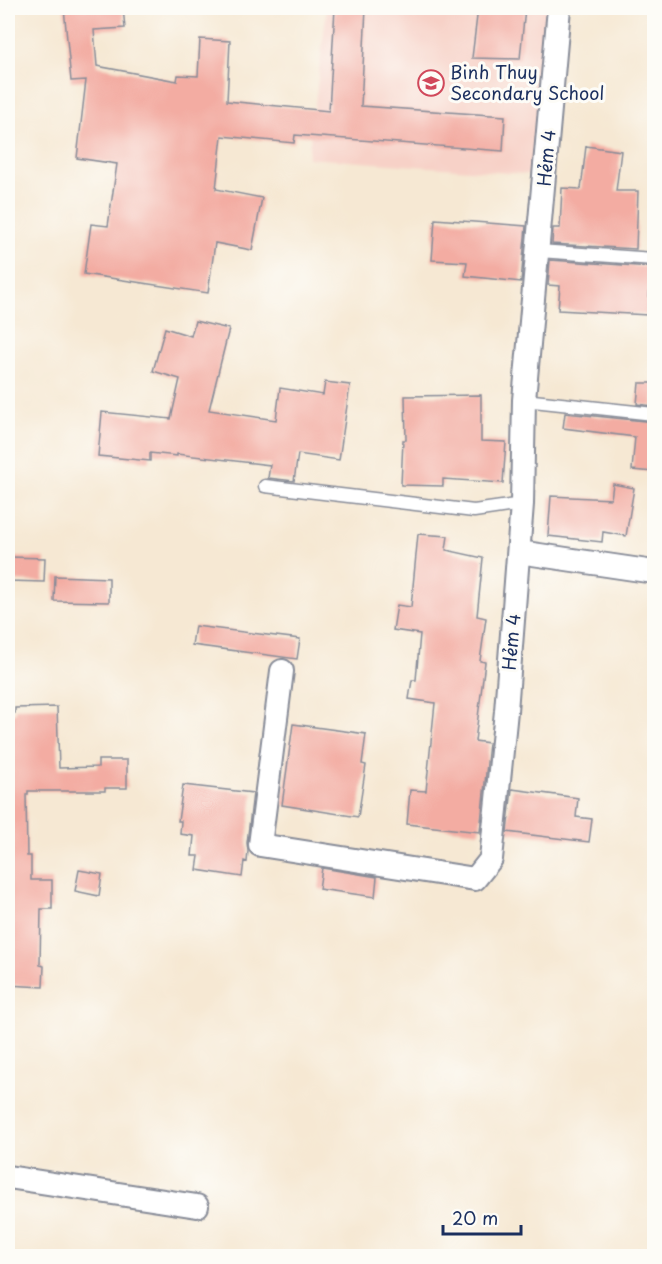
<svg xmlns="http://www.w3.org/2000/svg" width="662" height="1264" font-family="'Playpen Sans',sans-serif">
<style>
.built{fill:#f7d1c7}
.building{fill:#f3aca2}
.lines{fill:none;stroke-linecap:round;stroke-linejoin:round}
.lane-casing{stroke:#888c98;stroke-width:15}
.street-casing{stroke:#888c98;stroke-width:26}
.lane{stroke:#fff;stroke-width:12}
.street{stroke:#fff;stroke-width:22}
.labels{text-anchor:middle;stroke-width:6;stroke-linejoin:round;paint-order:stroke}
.poi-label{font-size:18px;fill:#1b2f5e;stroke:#fdfcf7;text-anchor:start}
.street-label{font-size:18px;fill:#1b2f5e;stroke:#fdfcf7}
</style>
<rect width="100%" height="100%" fill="#fdfcf7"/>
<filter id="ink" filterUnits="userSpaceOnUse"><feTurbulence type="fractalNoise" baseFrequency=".0167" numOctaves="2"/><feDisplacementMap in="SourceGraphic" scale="12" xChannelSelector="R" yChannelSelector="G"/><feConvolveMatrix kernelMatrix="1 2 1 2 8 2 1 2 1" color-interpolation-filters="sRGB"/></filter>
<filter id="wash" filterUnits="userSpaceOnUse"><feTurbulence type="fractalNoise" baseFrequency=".008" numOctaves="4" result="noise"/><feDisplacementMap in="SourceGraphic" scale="24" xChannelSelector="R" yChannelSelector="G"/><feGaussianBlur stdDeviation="1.35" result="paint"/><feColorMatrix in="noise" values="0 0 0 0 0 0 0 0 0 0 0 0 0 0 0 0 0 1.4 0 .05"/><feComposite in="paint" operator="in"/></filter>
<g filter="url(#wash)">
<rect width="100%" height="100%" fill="#f6e8d3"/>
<!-- built -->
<path class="built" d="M327,8H551L538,175L308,158Z"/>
<g id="blocks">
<!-- building -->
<path class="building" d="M64,8H123L125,28L94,30L97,66L177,81L178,75L198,76L200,39L230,41L227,101L329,111L335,8H366L361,106L505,116L503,151L295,135L294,143L222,136L216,189L262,198L252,250L215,243L208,293L84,274L91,224L108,226L117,164L77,158L86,80L71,81Z
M478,8H525L520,59L472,58Z
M586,146L621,151L616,191H638L636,249L552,244L553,228H560L562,188L581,189Z
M435,219L526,226L521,282L465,276L467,262L432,260Z
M550,260L651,267L648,315L558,310L560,286L548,285Z
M195,321L229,329L209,410L276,420L280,388L323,395L325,382L350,385L339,460L298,454L294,481L268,478L270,465L177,454V456L150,453V461L98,456L102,412L171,419L180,379L153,371L165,328L191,336Z
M639,383H654V406L637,404Z
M481,395V441L506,442L503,483L443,479V486L401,485L403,440H406L405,396Z
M565,413L654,422V472L632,470L635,437L563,428Z
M613,484L634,488L626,536L603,532L602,542L548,536L551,496L611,499Z
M418,534L448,536L446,550L483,558L477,616L486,618L480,661L485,662L475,741L489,743L480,832L407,824L410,790L426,791L435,703L409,699L412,680H416L420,634L393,630L397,605L411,607Z
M8,557L45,558L44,582L8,581Z
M55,576L109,578V602L54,601Z
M195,626L300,639L297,659L192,645Z
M57,707L59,768L98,767V760H127V788H105V791H28V794H26L27,856H31V880H52V909H41L40,965L44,966L43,987L8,985V713H15V708Z
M293,724L366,734L362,764L366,765L358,817L282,805Z
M183,785L253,793L247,843L248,851L247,862L244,861L242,877L197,870L199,856H192L194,836L180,834L181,821H178Z
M512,789L578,798L576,817L592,819L589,842L507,832Z
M322,868L377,877L375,897L319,889Z
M79,870L102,874L99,896L75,891Z"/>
</g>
</g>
<g filter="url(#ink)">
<use href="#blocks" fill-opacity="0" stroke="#888c98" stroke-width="1.5"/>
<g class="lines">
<!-- lane casing -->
<g class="lane-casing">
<path id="lane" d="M539,251L654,259
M524,400L654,414
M265,486L474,511L522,504"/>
</g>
<!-- street casing -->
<g class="street-casing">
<path id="street" d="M519,552L654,572
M282,671L260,845L475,879L491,859L506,711L522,504L524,400L559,8
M8,1177L197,1206"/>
</g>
<!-- lane -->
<use href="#lane" class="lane"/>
<!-- street -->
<use href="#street" class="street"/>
</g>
</g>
<!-- icons -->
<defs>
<g id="school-ring" transform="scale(1.35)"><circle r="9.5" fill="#fdfcf7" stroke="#d1495b" stroke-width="1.5"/><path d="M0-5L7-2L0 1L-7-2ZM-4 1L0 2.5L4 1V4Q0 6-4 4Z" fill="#d1495b"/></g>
</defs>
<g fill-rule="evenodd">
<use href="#school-ring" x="431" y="83"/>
</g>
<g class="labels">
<!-- poi labels -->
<g class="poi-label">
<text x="450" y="79">Binh Thuy<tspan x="450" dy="21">Secondary School</tspan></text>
</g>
<!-- street labels -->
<g class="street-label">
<text transform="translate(547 158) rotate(-85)" y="6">Hẻm 4</text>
<text transform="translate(512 642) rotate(-85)" y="6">Hẻm 4</text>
</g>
</g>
<!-- margin -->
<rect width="662" height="1264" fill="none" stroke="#fdfcf7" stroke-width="30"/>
<!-- scale -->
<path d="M443 1225v9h78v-9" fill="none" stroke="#1b2f5e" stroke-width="3"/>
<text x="452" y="1225" font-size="18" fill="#1b2f5e" stroke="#fdfcf7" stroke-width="4.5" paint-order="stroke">20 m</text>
</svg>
